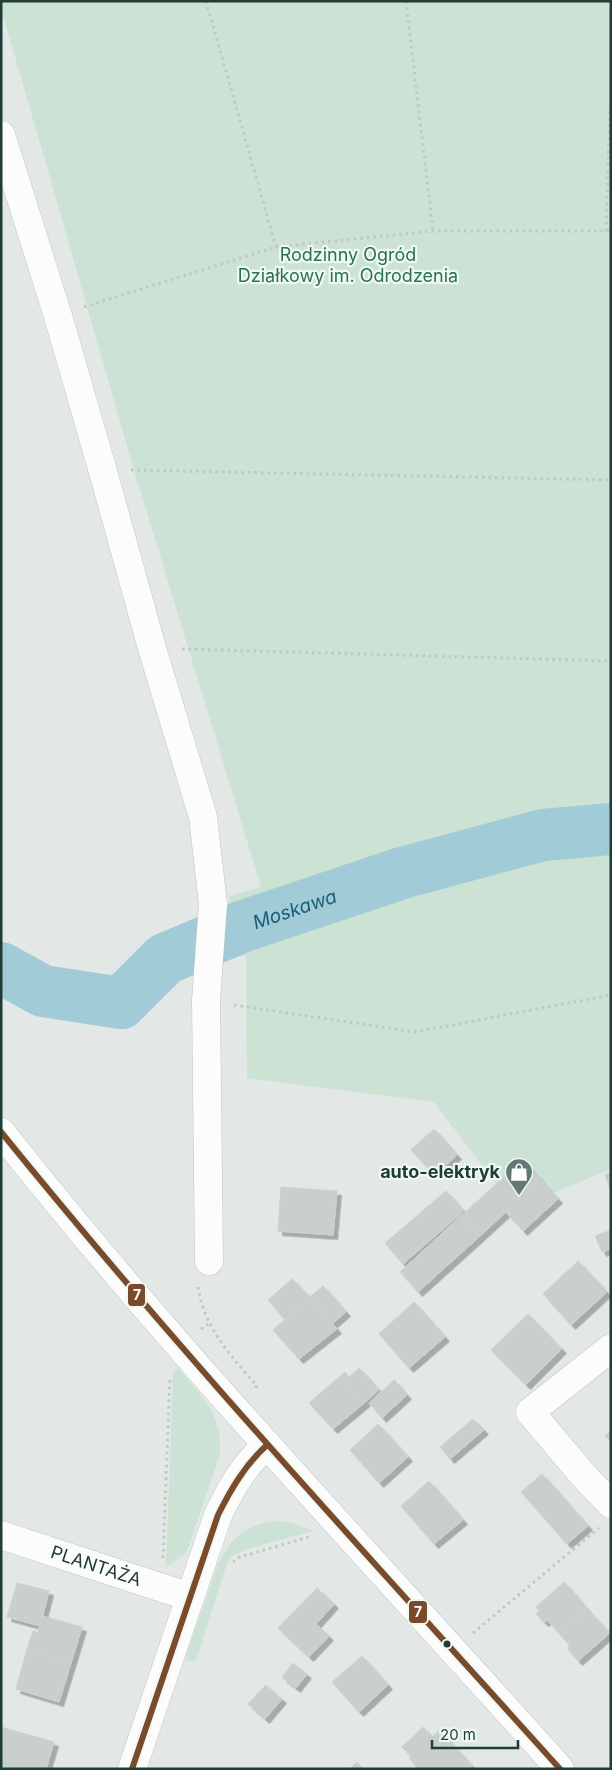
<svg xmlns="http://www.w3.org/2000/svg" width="612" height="1770" font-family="Inter,sans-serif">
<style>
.green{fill:#cbe2d4}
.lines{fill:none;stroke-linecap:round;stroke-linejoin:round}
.river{stroke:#a2cbd8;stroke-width:52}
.building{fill:#cacfce;stroke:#cbd1cf;filter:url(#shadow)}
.minor-casing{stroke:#c0c5c3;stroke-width:29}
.path{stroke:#c0c8c6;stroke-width:3;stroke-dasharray:2.5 4;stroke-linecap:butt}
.minor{stroke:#fbfcfb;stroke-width:28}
.bus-1-casing{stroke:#f0f8f5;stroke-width:10}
.bus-1{stroke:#7a4b2a;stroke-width:6}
.bus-dot{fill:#203c37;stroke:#f0f8f5;stroke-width:2}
.labels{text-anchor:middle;stroke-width:4.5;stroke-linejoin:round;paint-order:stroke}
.park-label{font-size:18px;fill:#2a734e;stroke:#f0f8f5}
.poi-label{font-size:18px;font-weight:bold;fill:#203c37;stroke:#f0f8f5;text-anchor:end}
.street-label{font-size:18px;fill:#203c37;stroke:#f0f8f5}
.water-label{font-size:19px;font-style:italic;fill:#1a5e78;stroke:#f0f8f5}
.line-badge{stroke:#f0f8f5;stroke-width:2}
.badge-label{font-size:14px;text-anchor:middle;font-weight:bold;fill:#fff}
</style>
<defs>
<filter id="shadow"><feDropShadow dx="4.5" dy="4.5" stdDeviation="0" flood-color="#0004"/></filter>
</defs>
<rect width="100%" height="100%" fill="#e3e8e6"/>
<!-- green -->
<path class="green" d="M1,1H611V1169L553,1193L523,1160L496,1184L434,1102L247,1078L246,955L227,960L229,896L261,887L134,470L1,8Z
M178,1368L198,1392L212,1411L219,1430L220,1441V1454L189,1546L185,1554L166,1567L173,1373Z
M274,1521L290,1522L314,1531L250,1548L232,1556L227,1563L197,1658L193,1661H188L186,1656L218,1565C231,1537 244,1526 274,1521Z"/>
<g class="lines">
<!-- river -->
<path class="river" id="s1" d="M1,968L43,991L121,1003L165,959L241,927L402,873L543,835L611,829"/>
</g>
<!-- building -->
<path class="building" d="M434,1129L457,1155L435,1175L411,1150Z
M523,1160L558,1199L523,1231L506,1212L480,1236L462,1215Z
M611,1172V1191L605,1175Z
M281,1187L337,1191L333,1235L278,1231Z
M446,1191L464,1211L403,1264L385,1243Z
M462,1215L480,1236L418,1292L400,1272Z
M611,1230V1249L602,1252L595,1236Z
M578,1261L607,1292L571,1325L543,1294Z
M292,1279L310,1297L285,1320L268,1300Z
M323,1286L346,1312L332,1324L310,1297Z
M310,1297L337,1329L299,1359L273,1330Z
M414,1302L445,1337L409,1368L379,1334Z
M528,1314L562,1349L526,1385L491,1350Z
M359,1368L379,1390L362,1405L338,1378L345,1372L349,1377Z
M338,1378L362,1405L333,1429L309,1403Z
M394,1380L407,1395L382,1418L369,1403Z
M473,1419L484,1430L450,1459L440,1447Z
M378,1424L408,1457L379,1483L350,1450Z
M611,1431V1442L605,1436Z
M542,1474L588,1526L567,1544L521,1492Z
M429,1481L463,1520L434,1544L401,1506Z
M564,1582L587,1609L559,1633L547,1620L544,1622L536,1614L539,1611L536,1607Z
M17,1583L49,1591L40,1626L7,1617Z
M317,1588L334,1604L316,1624L329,1636L309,1657L278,1628Z
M587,1609L610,1633L578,1661L567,1648L570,1646L559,1633Z
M42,1616L82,1627L71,1663L27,1649L33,1631L38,1633Z
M27,1649L71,1663L59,1702L16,1689Z
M362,1656L388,1685L359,1712L332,1682Z
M293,1663L307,1674L296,1688L282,1677Z
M266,1685L282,1699L265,1719L248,1704Z
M1,1727L54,1742L46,1769H8L1,1767Z
M423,1727L432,1737L440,1730L472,1766L469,1769H418L409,1758L411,1756L402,1747Z
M357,1762L363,1769H350Z"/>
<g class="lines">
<!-- minor casing -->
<g class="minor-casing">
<g id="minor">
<path d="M1,135L58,316L102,468L152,648L203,817L213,904L206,1000L209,1261"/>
<path d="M1,1132C176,1354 372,1558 560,1769"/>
<path d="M611,1348L530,1412L583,1475L611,1504"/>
<path id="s2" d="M1,1535L190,1597"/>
<path d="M132,1769L218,1515C231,1488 244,1465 267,1445"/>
</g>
</g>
<!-- path -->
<path class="path" d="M206,1L276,247
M406,1L433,231
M606,231L611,79
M84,307L276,247L433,231H611
M131,470L611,480
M182,649L611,661
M234,1005L415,1032L611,995
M198,1287C204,1328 231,1356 257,1386L254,1389
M201,1329L208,1324
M163,1558L170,1377
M233,1562L237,1558L312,1536
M473,1633L599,1528"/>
<!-- minor -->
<use href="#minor" class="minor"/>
<!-- bus-1 casing -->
<g class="bus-1-casing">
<path id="bus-1" d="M1,1132C179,1352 371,1559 560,1769
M132,1769L218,1515C231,1489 245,1465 267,1445"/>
</g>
<!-- bus-1 -->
<use href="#bus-1" class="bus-1"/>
</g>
<!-- icons -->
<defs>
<g id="shop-pin" transform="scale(1.4375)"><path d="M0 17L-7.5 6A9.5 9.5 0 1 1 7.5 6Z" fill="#647874" stroke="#f0f8f5"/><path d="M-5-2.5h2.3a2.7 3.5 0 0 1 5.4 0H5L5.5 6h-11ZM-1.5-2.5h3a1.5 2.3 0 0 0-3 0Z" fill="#fff"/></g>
</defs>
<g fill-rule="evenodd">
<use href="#shop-pin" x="519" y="1172"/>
</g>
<!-- markers -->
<circle class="bus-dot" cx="447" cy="1644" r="4.5"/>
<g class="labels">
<!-- park labels -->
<g class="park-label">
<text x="348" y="261">Rodzinny Ogród<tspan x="348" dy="21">Działkowy im. Odrodzenia</tspan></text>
</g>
<!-- poi labels -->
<g class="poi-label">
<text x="500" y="1178">auto-elektryk</text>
</g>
<!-- street labels -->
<g class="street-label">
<text dy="6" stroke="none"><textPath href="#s2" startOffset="100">PLANTAŻA</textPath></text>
</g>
<!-- water labels -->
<g class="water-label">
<text dy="7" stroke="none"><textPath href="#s1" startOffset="328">Moskawa</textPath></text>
</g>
</g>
<g class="line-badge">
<rect x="127" y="1283" width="19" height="24" rx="5" fill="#7a4b2a"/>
<rect x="408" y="1600" width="20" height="24" rx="5" fill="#7a4b2a"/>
</g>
<g class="badge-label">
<text x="137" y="1300">7</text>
<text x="418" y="1617">7</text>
</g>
<!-- border -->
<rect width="612" height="1770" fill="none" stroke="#203c37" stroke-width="5"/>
<!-- scale -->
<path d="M432 1740v8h86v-8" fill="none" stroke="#203c37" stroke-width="2.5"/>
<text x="440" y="1740" font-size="15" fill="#203c37" stroke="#f0f8f5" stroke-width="4" paint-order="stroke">20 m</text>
</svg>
